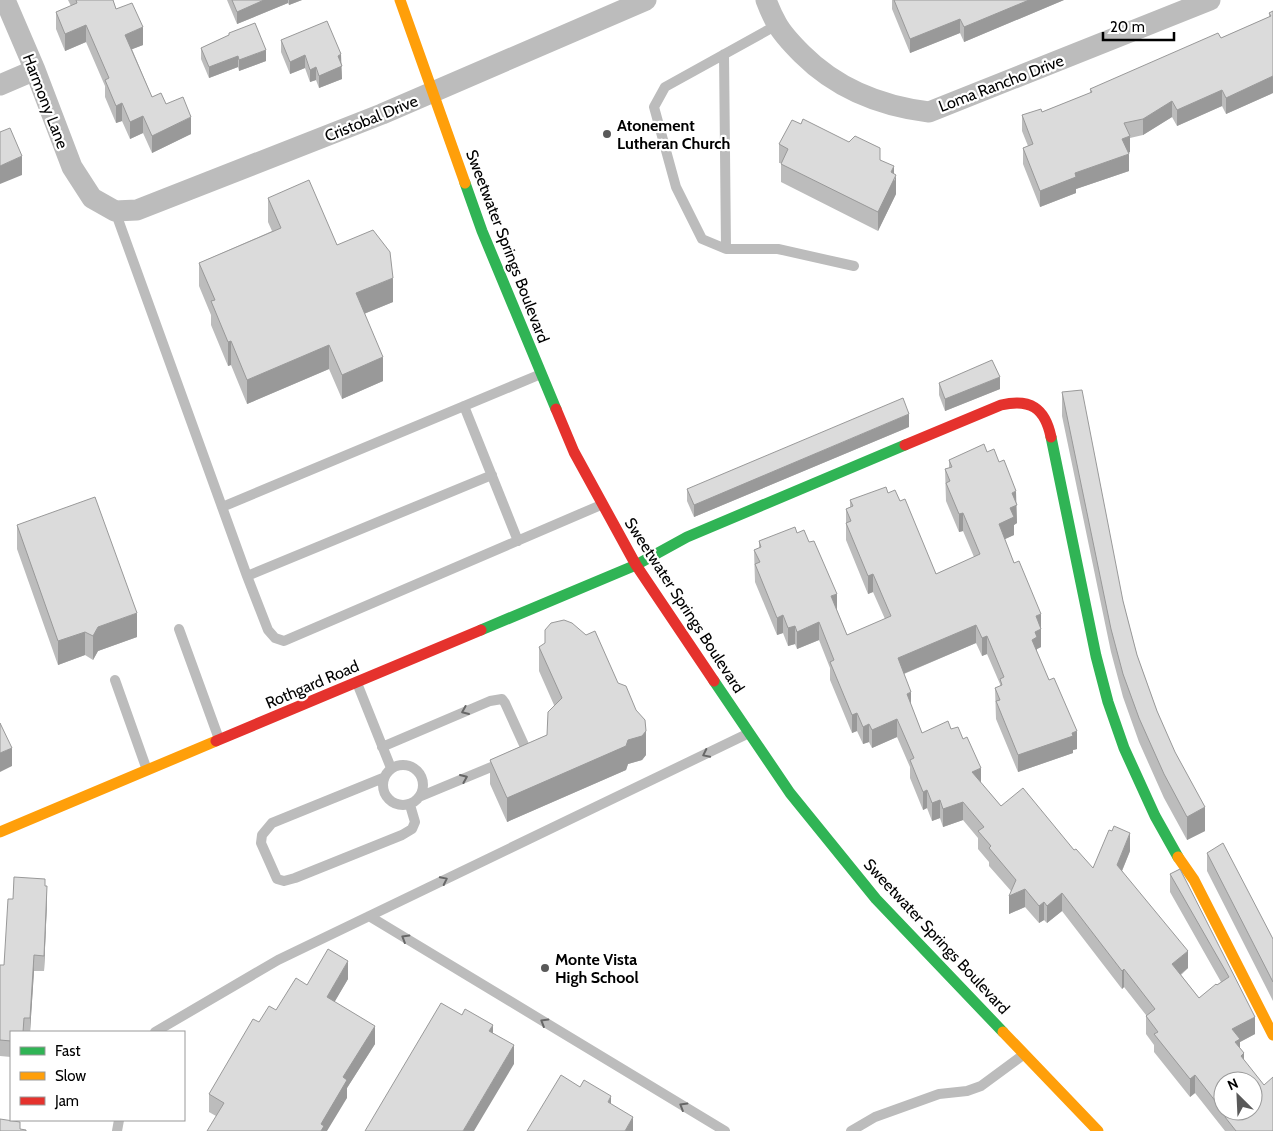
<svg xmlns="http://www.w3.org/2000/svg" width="1273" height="1131" font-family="Cabin,sans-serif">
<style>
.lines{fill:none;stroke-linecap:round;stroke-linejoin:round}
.lane{stroke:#bcbcbc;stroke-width:10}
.street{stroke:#bcbcbc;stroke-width:21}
.fast{stroke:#30b455;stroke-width:11}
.slow{stroke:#ff9f0a;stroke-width:11}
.jam{stroke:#e5322d;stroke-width:11}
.wall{fill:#bcbcbc}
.shaded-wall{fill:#999}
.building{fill:#dbdbdb;stroke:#999}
.oneway{stroke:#676767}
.poi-dot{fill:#595959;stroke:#fff;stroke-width:2}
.labels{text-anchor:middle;stroke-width:4.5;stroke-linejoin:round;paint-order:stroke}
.street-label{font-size:16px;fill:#000;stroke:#fff}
.poi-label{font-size:16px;font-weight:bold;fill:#000;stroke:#fff;text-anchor:start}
</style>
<rect width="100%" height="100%" fill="#fff"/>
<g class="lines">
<!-- lane -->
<path class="lane" d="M777,25L665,87L654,107L676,187L702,239L726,249H778L854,266
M724,54L726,249
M115,211L247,576L268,630L275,638L284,641L601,505
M464,406L518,541
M222,507L541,374
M247,576L492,475
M179,629L219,739
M115,680L147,770
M357,683L391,768
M382,747L490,701L502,699L505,703L525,747L522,754L519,755
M383 785a20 20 0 1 1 40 0a20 20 0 1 1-40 0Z
M383,778L272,823L262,835L261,843L277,879L284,881L295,878L402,835L412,829L415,822L410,805
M419,797L501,763
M369,916L725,1131
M155,1032L278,960L747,734
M117,1131L119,1120
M851,1131L875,1117L939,1094L967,1091L981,1086L1023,1055"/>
<!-- street -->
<path class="street" d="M5,0L35,70L72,167L92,198L115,211L137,210L382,114L646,0
M766,0C769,8 773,17 777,24C783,35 793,45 802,54C837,89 880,106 929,112L1210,0
M0,85L35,70"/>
<!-- fast -->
<path class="fast" d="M465,183L482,231L556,409
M1051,437L1096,656L1108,702L1124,748L1155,816L1178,857
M481,630L636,565L687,537L905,445
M714,681L790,793L876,899L1003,1032"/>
<!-- slow -->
<path class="slow" d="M400,0L465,183
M0,832L216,741
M1178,857L1194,880L1273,1035
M1003,1032L1098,1131"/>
<!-- jam -->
<path class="jam" d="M556,409L574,452L636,565L714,681
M905,445L1001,405C1030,398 1045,408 1051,437
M216,741L481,630"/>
</g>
<!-- wall -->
<path class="wall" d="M68,0H113L116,9L143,45L132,49L152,97L166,104L191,134L152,153L143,133L130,139L122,121L116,123L105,97V86L86,42L65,51L56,29V12L71,6Z
M227,0H302L289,5L288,3L237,24Z
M892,0H1064L964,42L960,33L910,53L892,9Z
M1273,11V93L1226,114L1222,106L1177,126L1172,117L1143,135L1130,138V152L1128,153L1129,171L1076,189V193L1040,207L1023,164V148L1028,146L1022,131V115L1042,112L1090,93V89L1221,38L1269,17V13Z
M229,33L266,61L239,71L238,67L209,78L201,59V48L229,35Z
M281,40L341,64L342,79L319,88L316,80L310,82L305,68L290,74L281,52Z
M779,144L880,160L896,194L878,231L781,182V163H779Z
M268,198L337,245L393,302L364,314L383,381L342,399L329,369L247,404L231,365L228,366L211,325V315L199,286V263L272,231L268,222Z
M939,383L1000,389L945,411L939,395Z
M1062,392L1123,601L1137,655L1157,711L1205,831L1187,840L1164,798L1139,742L1123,697L1111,652L1062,416Z
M909,427L694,517L687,501V489Z
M987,452L1016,503L1017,523L1014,525V535L1004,539L1041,628V647L1037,649V653L1077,749L1073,750V753L1018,772L996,719L995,688L1000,686V684L987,654L982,656L976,643L904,674L911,705L922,733L951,729L981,783L1001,806L1074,850L1093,868L1130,851L1122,871L1188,968L1181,975L1199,998L1221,982L1170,892V874L1180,869L1255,1034L1240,1042V1048L1244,1061L1273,1131H1225L1195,1093L1190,1097L1154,1052V1045L1146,1034V1015L1124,987L1122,989L1062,911L1047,923L1044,920L1039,923L1025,907L1009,914L1011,891L989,866V862L978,849V838L963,820L943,827L940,818L932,821L927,808L923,810L910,778V767L897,737L872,748L869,742L863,744L857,731L852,733L830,680V668L819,640L797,649L795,644L788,646L783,633L777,635L755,582L754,550L759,548V541L837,610L847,635L885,619L873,592L868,594L846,540V509L850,507V500L888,493L900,501L936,574L974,557L963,531L959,532L946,501L945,469L949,468V460Z
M17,525L137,637L98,651L93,660L85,655L58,665L17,549Z
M539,647L646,755L642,760L628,764L626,770L507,822L490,784V760L547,735L554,705L539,671Z
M1207,853L1273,939V1001L1207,871Z
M45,886L47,902L44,971H34L30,1032H11V1057L0,1056V965H4L13,899Z
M348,979L334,1002L375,1044L347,1088V1098L216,1116L209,1112V1094L259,1022L276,1010L307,985Z"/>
<!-- shaded-wall -->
<path class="shaded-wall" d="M264,0H288V3L237,24V12Z
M289,0H302L289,5Z
M1029,0H1064L964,42V27Z
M960,19V33L910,53V39Z
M86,25V42L65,51V34Z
M143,27V45L125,52V35Z
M266,50V61L239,71V60Z
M341,54L342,79L319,88V76L338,56Z
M305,55V68L290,74V62Z
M238,56V67L209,78V67Z
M316,67V80L310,82V70Z
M1273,76V93L1226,114V98Z
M1222,90V106L1177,126V110Z
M1172,101V117L1143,135V119Z
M122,103V121L116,123V106Z
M143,116V133L130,139V122Z
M191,117V134L152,153V136Z
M1130,136V152L1122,156V139Z
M1129,154V171L1076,189V193L1040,207V191L1075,173Z
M22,156V175L0,184V166Z
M894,166V181L896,175V194L878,231V212L891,172Z
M393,278V302L356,317V293Z
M231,341V365L228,366V342Z
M329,345V369L247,404V380Z
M383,357V381L342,399V375Z
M1000,377V389L945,411V399Z
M909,414V427L694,517V505Z
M1016,491L1017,523L1014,525V535L999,542V524L1010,508L1012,493Z
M963,513V531L959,532V514Z
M873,574V592L868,594V576Z
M837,594V612L831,596Z
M137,613V637L98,651L93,660V636L98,627Z
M1041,614V647L1037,649V655L1032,640L1036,616Z
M783,615V633L777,635V618Z
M819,622V640L797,649V632Z
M976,625V643L898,676V658Z
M795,626V644L788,646V628Z
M85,632V655L58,665V641Z
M987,636V654L982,656V638Z
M911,692V709L907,694Z
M857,713V731L852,733V715Z
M897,719V737L872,748V730Z
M869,724V742L863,744V727Z
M646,731V755L642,760L628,764L626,770L507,822V798L628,740Z
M1077,731V749L1073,750V753L1018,772V755Z
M12,748V766L0,772V753Z
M981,768V786L972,772Z
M927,790V808L923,810V792Z
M940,800V818L932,821V803Z
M963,802V820L943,827V809Z
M1205,807V831L1187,840V817Z
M1130,833V851L1117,883V865Z
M47,886V902L44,971V956Z
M1025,889V907L1009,914V896Z
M1062,893V911L1047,923V906Z
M1044,902V920L1039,923V906Z
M1188,951V968L1172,981V964Z
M34,955V971L30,1032V1018Z
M348,961V979L327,1015V997Z
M1124,969V987L1122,989V971Z
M1255,1017V1034L1240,1042V1057L1232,1029Z
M493,1025V1043L489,1031Z
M375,1026V1044L347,1088V1098L327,1131H321V1124L343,1077Z
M514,1045V1064L474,1131H463Z
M1244,1053V1071L1241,1056Z
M1195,1075V1093L1190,1097V1079Z
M611,1096V1115L608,1102Z
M633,1117V1131H625Z"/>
<!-- building -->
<path class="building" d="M76,0H113L116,9L132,3L143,27L125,35L152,97L161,93L166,104L183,97L191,117L152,136L143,116L130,122L122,103L116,106L105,80L109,78L86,25L65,34L56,12L77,3Z
M232,0H264L237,12Z
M894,0H1029L964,27L960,19L910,39Z
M1273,11V76L1226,98L1222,90L1177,110L1172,101L1143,119L1124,123L1130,136L1122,139L1129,154L1075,173L1076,177L1040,191L1023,148L1033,144L1022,115L1041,109L1042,112L1092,92L1090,89L1218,33L1221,38L1271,16L1269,13Z
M327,21L341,54L338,56L342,66L319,76L316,67L310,70L305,55L290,62L281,40Z
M255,23L266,50L239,60L238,56L209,67L201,48L229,35V33Z
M803,119L849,142L855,136L880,148V160L894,166L891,172L896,175L878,212L781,164L788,149L779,144L792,120L801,124Z
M10,128L22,156L0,166V132Z
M309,180L337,245L373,230L390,252L393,278L356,293L383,357L342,375L329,345L247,380L231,341L228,342L211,301L215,300L199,263L281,228L268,198Z
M992,360L1000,377L945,399L939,383Z
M1082,390L1123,601L1137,655L1157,711L1175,752L1205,807L1187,817L1164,774L1139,718L1123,674L1111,629L1062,392Z
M903,398L909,414L694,505L687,489Z
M984,444L987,452L994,449L999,462L1004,460L1016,491L1012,493L1017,505L1010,508L1014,517L999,524L1014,563L1019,561L1041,614L1036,616L1041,629L1035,632L1037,637L1032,640L1049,680L1054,678L1077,731L1072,733L1073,736L1018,755L996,701L1000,700L995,688L1002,685L1000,679L1004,677L987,636L982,638L976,625L898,658L911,692L907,694L922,733L948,721L951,729L958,727L963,739L967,737L981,768L972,772L1001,806L1023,788L1074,850L1076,849L1093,868L1109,830L1112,831L1114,826L1130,833L1117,865L1188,951L1172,964L1199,998L1216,984L1217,985L1229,977L1170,874L1180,869L1255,1017L1232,1029L1240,1039L1235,1042L1244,1053L1241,1056L1264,1085L1273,1077V1131H1236L1225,1117L1227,1115L1223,1111H1253V1081H1223V1111L1195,1075L1190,1079L1154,1034L1158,1032L1146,1016L1155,1009L1124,969L1122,971L1062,893L1047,906L1044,902L1039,906L1025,889L1009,896L1016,880L989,848L991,846L978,831L984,827L963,802L943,809L940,800L932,803L927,790L923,792L910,760L914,758L897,719L872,730L869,724L863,727L857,713L852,715L830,662L834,660L819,622L797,632L795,626L788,628L783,615L777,618L755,564L760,562L754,550L761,547L759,541L795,527L797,533L804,530L809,542L814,541L837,594L831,596L847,635L891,616L873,574L868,576L846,523L851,521L846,509L853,506L850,500L886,487L888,493L895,490L900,501L905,499L936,574L980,554L963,513L959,514L946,483L950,481L945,469L952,467L949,460Z
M95,497L137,613L98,627L93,636L85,632L58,641L17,525Z
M564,620L572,623L586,635L595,631L618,683L626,686L636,710L645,720L646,731L642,736L628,740L626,746L507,798L490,760L547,735L548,712L562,698L539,647L545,643V630L551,623Z
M0,723L12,748L0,753Z
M1223,843L1273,939V982L1207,853Z
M14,877L45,879V886H47L44,956L34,955L30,1018H24L23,1032H11V1041L0,1040V965H4L8,899H13Z
M328,949L348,961L327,997L375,1026L343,1077L347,1080L321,1124L324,1126L321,1131H207L224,1103L209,1094L253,1019L259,1022L269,1006L276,1010L296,978L307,985Z
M441,1003L462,1015L465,1009L493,1025L489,1031L514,1045L463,1131H365Z
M561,1075L580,1087L584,1080L611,1096L608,1102L633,1117L625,1131H527Z
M0,1119L20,1122V1129L26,1130V1131H0Z"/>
<!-- one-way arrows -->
<defs><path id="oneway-chevron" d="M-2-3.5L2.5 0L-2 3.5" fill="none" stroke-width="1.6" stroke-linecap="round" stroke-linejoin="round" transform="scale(1.25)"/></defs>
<g class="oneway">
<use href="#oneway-chevron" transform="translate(465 711) rotate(157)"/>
<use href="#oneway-chevron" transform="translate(706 754) rotate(154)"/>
<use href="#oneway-chevron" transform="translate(464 778) rotate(-23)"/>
<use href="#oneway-chevron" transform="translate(444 880) rotate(-26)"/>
<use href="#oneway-chevron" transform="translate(405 938) rotate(-149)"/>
<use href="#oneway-chevron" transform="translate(544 1022) rotate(-149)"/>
<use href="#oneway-chevron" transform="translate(683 1106) rotate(-149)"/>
</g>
<!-- markers -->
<g class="poi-dot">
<circle cx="607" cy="134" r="5"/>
<circle cx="545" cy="968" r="5"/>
</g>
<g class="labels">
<!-- street labels -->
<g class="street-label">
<text transform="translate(1001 83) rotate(-21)" y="6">Loma Rancho Drive</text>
<text transform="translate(46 101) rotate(69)" y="6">Harmony Lane</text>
<text transform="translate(371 118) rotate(-22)" y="6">Cristobal Drive</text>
<text transform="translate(508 246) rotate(69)" y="6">Sweetwater Springs Boulevard</text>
<text transform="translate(685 605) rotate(57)" y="6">Sweetwater Springs Boulevard</text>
<text transform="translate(312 684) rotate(-23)" y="6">Rothgard Road</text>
<text transform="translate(937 936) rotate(47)" y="6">Sweetwater Springs Boulevard</text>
</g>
<!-- poi labels -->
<g class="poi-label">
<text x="617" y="131">Atonement<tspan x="617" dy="18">Lutheran Church</tspan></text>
<text x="555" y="965">Monte Vista<tspan x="555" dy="18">High School</tspan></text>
</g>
</g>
<!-- legend -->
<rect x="10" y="1031" width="175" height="90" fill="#ffffff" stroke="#999999"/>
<rect x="20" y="1047" width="25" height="8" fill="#30b455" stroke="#999999"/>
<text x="55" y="1056" font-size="15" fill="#000000">Fast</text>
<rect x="20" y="1072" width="25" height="8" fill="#ff9f0a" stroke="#999999"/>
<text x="55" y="1081" font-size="15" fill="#000000">Slow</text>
<rect x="20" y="1097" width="25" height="8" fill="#e5322d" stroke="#999999"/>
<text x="55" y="1106" font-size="15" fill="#000000">Jam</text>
<!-- north arrow -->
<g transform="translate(1238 1096) rotate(336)"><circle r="24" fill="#ffffff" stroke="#999999"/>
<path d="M0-4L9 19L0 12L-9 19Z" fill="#595959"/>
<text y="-8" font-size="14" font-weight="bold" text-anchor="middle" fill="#000000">N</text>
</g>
<!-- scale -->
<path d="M1103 32v8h71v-8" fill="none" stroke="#000000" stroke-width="2.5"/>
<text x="1110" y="32" font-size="15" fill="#000000" stroke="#ffffff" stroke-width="4" paint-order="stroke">20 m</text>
</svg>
